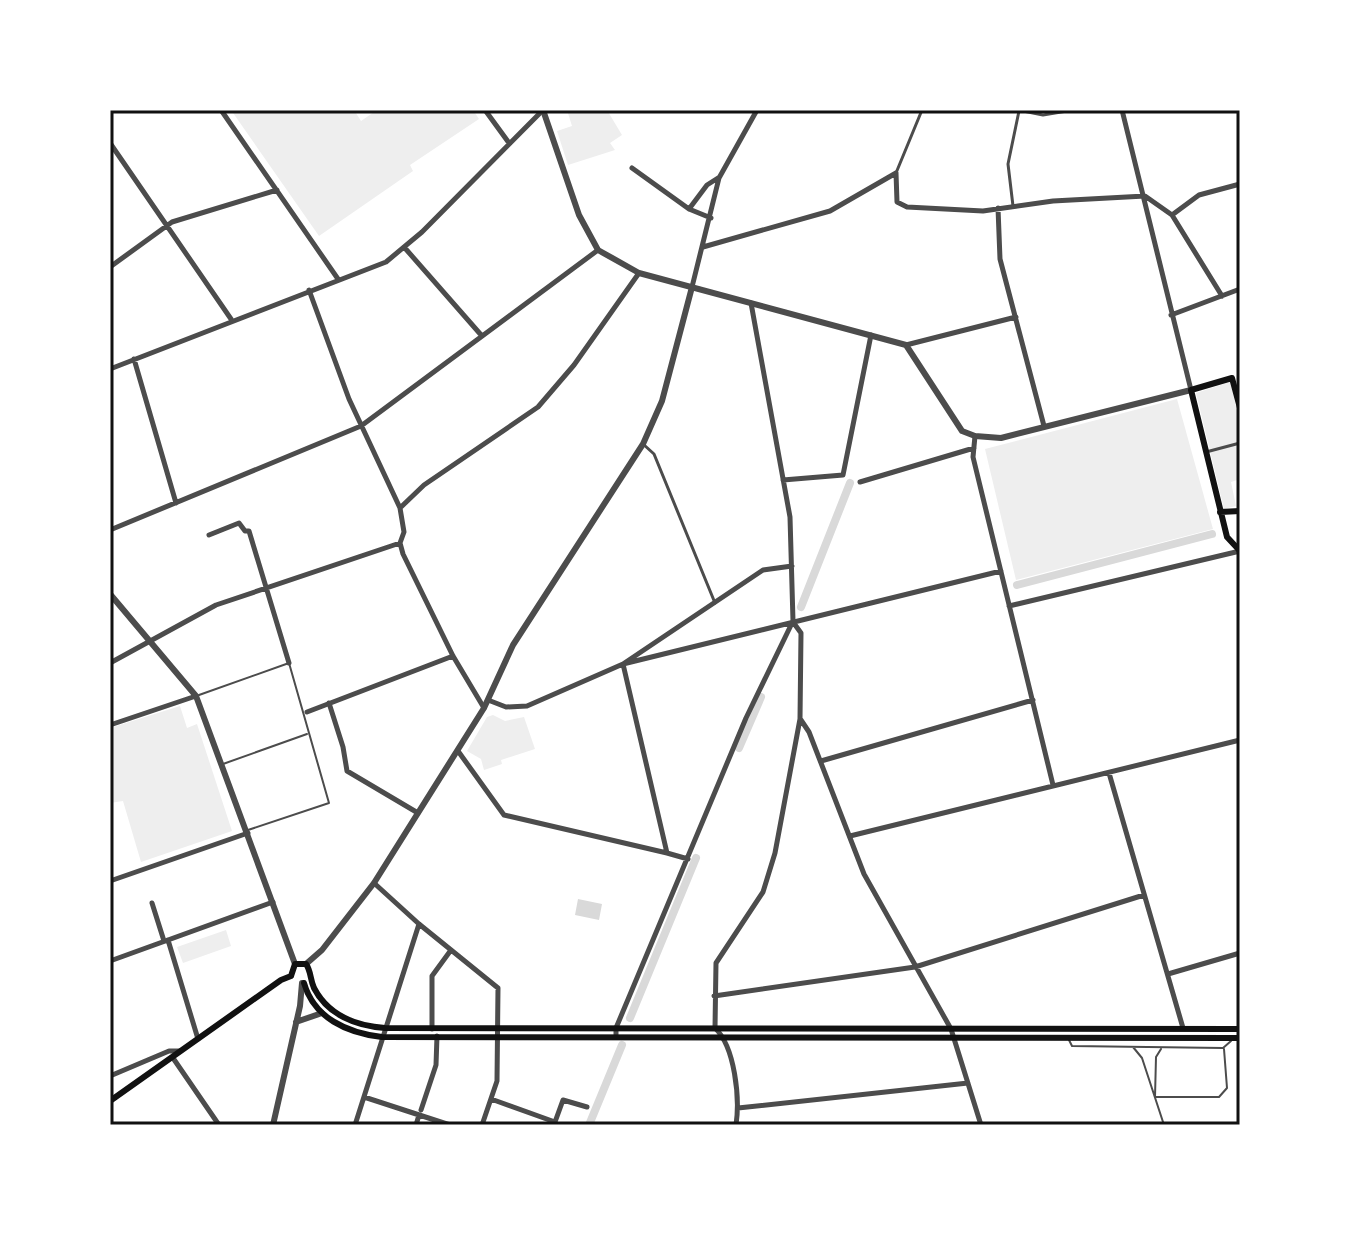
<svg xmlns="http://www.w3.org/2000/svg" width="1350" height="1235" font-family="Overpass,sans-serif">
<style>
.green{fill:#eee}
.water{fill:#d9d9d9}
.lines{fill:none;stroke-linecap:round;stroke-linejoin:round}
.canal{stroke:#d9d9d9;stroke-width:8}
.service{stroke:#4c4c4c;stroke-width:2}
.pedestrian{stroke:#4c4c4c;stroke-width:3}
.minor{stroke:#4c4c4c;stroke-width:5}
.tertiary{stroke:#4c4c4c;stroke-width:6}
.secondary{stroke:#111;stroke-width:6}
.neatline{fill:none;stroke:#111;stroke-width:3}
</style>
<rect width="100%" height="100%" fill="#fff"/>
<!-- green -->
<path class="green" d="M231,110H354L361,121L377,110H473L479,119L410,165L413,171L319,236Z
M567,110H607L622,135L610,143L615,150L568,165L557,131L572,126Z
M1230,382L1240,422V479L1231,482L1236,506L1224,509L1196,393Z
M1177,399L1213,529L1016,580L985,449Z
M180,706L187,728L197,724L232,831L141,862L123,801L110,803V728Z
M493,715L505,721L524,717L535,749L501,760L502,764L484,770L481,759L467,751L487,717Z
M226,930L231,946L183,963L177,947Z"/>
<!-- water -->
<path class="water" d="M578,899L602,904L599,920L575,915Z"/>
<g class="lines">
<!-- canal -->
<path class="canal" d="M1017,585L1212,534
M801,607L850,483
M739,748L761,697
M630,1018L696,858
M589,1125L622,1045"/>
<!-- service -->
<path class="service" d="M199,695L289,663L329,803L248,830
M223,764L307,734
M1068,1038L1072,1046L1223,1048L1231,1041
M1133,1047L1142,1058L1164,1125
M1161,1049L1156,1057L1155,1097H1219L1227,1088L1224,1049"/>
<!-- pedestrian -->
<path class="pedestrian" d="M1018,110L1043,115L1073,110
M896,173L922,110
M1013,206L1008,164L1019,111
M643,444L654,454L715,603
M1206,452L1240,443"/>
<!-- minor -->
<path class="minor" d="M221,110L338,279
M485,110L509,143
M1122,110L1191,390
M110,143L231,319
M632,168L689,209L711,218
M896,173L897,202L907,207L983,211L1053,201L1145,196L1172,215L1222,296
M998,208L1000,259L1044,426
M689,209L707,185L718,178
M1172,215L1199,195L1240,184
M404,247L482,336
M703,247L830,211L896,173
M110,267L172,222L277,190
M692,287L719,178L757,110
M309,290L349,399L400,508L404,532L400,543L403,554L453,656L484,708
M1171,315L1240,289
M906,345L1016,317
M134,359L176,503
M110,369L386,262L422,232L543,110
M975,436L973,457L1053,785
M783,480L843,475L871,335
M860,482L974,448
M400,508L424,485L538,407L574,365L639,273
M110,530L361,426L598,250
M209,535L239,523L245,531H249L289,663
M1009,606L1240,551
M110,663L216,605L400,543
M488,700L506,707L527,706L623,664L1001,571
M329,703L343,747L347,771L418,813
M307,712L453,656
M801,720L809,732L864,874L951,1029L981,1125
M110,725L196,696
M458,751L504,815L667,853
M821,761L1033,700
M1109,773L1183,1028
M850,836L1240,740
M688,859L667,853L623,664L763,570L792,566
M110,881L248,833
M374,883L419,924L498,988L497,1081L482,1125
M152,903L164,941
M168,940L198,1039
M110,961L273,902
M1168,974L1240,953
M714,996L915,967L1144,895
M432,1029V976L451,950
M616,1037V1028L746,718L793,621L790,517L751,303
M173,1058L219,1125
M110,1076L169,1051H180
M364,1097L450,1125
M491,1099L555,1122L553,1125
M738,1108L968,1083
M421,1110L436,1065L437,1036
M555,1122L563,1100L587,1107
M355,1125L419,924
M416,1125L419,1115
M736,1125C740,1098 735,1047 715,1028L716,963L763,892L775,853L800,719L801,633L793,622"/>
<!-- tertiary -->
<path class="tertiary" d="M543,110L579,215L598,250L639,273L906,345L962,431L975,436L1001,438L1191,390
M110,594L196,696L295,964
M306,964L322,950L374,883L484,708L513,645L643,444L662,401L692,287
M296,1022L322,1013
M273,1125L300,1006L302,983"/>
<!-- secondary -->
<path class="secondary" d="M1240,408L1232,378L1191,390L1227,537L1240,551
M1220,512L1240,511
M1240,517V525
M291,976L295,964H306C311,971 310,979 314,988C328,1015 356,1026 385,1028L1240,1029
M304,983C314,1018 347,1033 382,1037L1240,1038
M110,1101L281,980L291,976"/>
</g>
<!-- border -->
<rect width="1350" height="1235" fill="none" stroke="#ffffff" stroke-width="224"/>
<rect x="112" y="112" width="1126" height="1011" class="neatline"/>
</svg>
